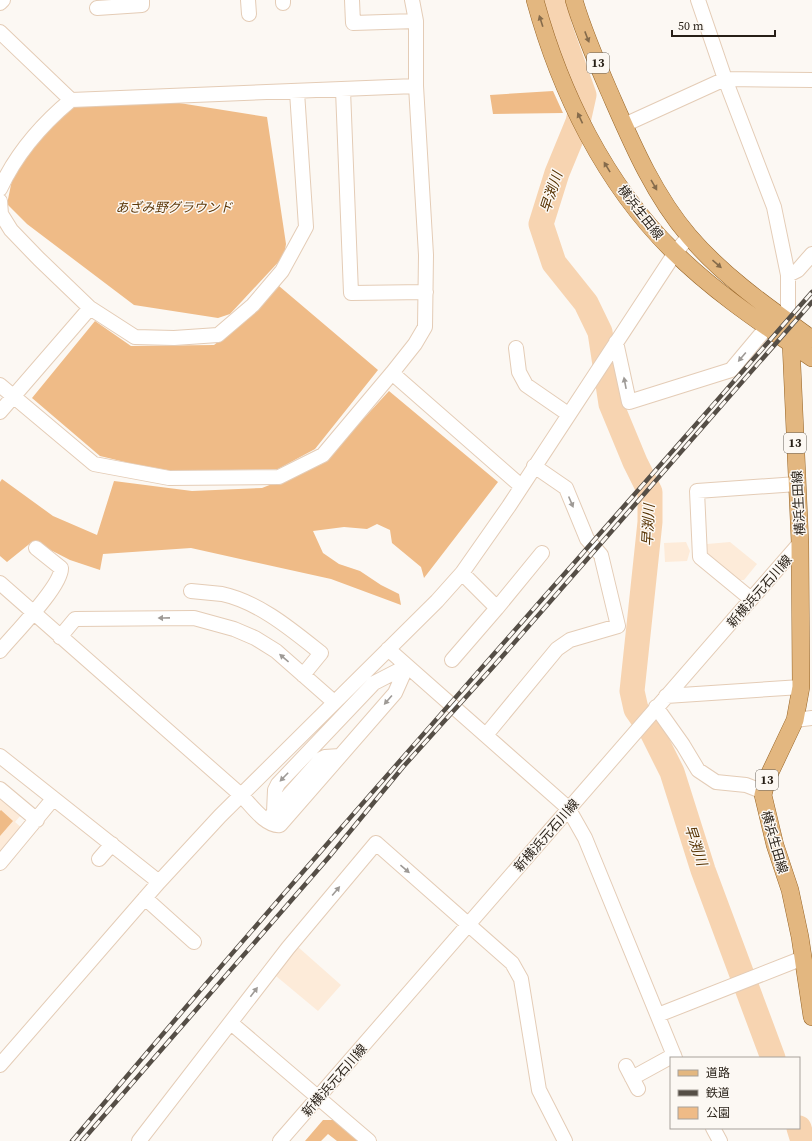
<svg xmlns="http://www.w3.org/2000/svg" width="812" height="1141" font-family="'Source Serif 4','Noto Sans JP',serif">
<style>
.built{fill:#fdebd9}
.green{fill:#efbb87}
.lines{fill:none;stroke-linecap:round;stroke-linejoin:round}
.river{stroke:#f7d4b1;stroke-width:25}
.minor-casing{stroke:#e4ccb6;stroke-width:16}
.major-casing{stroke:#966324;stroke-width:18}
.minor{stroke:#fff;stroke-width:14}
.major{stroke:#e3b780;stroke-width:17}
.rail-casing{stroke:#554e46;stroke-width:4.5}
.rail{stroke:#fcf8f3;stroke-width:3;stroke-dasharray:9;stroke-linecap:butt}
.oneway{fill:#856b4b}
.oneway2{fill:#9e9a96}
.labels{text-anchor:middle;stroke-width:3;stroke-linejoin:round;paint-order:stroke}
.shield{fill:#fcf8f3;stroke:#676058;stroke-width:1}
.shield-label{font-size:12px;font-weight:bold;fill:#271f16}
.park-label{font-size:13px;font-style:italic;fill:#5e390a;stroke:#fcf8f3}
.street-label{font-size:13px;fill:#271f16;stroke:#fcf8f3}
.water-label{font-size:14px;font-style:italic;fill:#553100;stroke:#fcf8f3}
</style>
<rect width="100%" height="100%" fill="#fcf8f3"/>
<!-- built -->
<path class="built" d="M686,542L690,551L687,561L665,562L664,543Z
M730,542L757,564L744,580H736L708,556L707,544Z
M0,797L21,815L15,822L22,828L0,853Z
M298,947L341,985L318,1011L276,976Z"/>
<!-- green -->
<path class="green" d="M553,91L563,113L493,114L490,95Z
M173,102L267,117L286,244L284,256L230,314L218,318L134,305L27,224L7,204L12,180L32,147L70,107Z
M279,286L378,370L315,449L278,469L173,471L129,463L100,456L32,398L95,321L131,346L214,345L258,310Z
M389,391L498,482L424,578L421,567L392,543L390,530L377,524L367,529L344,527L313,531L323,553L339,564L360,571L381,585L399,594L401,605L331,579L191,548L103,554L100,570L70,560L33,541L7,562L0,556V482L2,479L53,516L97,535L114,481L192,491L262,488L322,464Z
M1,810L13,821L0,836V811Z
M323,1120H336L360,1141H337L328,1134L321,1141H305Z"/>
<g class="lines">
<!-- river -->
<path class="river" d="M553,0L560,28L584,95L578,122L557,173L541,224L554,263L586,303L600,332L611,404L635,462L650,492V522L632,691L636,709L652,732L672,772L703,870L773,1058
M799,1128L803,1141"/>
<!-- minor casing -->
<g class="minor-casing">
<path id="minor" d="M248,0L249,14
M283,0V3
M352,0L353,23L416,21
M698,0L725,79L774,207L788,275V322
M0,3L3,0
M97,8L142,5V0
M0,32L71,100L416,86
M343,90L351,293L426,292
M624,125L725,79L812,80
M0,189C16,154 41,125 71,100
M0,201L1,214L11,230L39,259L90,308L135,337L174,338L218,335L253,305L282,271L306,227L297,92
M788,275L798,270L812,254
M616,342L629,402L731,370L767,327
M516,348L519,372L526,385L568,414
M392,373L521,486
M0,385L94,464L169,478L279,477L323,455L392,373L415,344L425,327L426,255L416,86V21L412,0
M0,412L90,308
M0,583L242,796C251,805 266,827 280,825L395,693L407,666
M191,591C201,592 212,593 222,594C259,602 292,630 321,653L303,675
M751,599L700,557L697,491L797,484
M497,608L542,553
M60,637L75,619L194,618L234,629L255,638L276,651L334,702
M388,649L568,808L585,838L675,1058
M0,651C13,635 62,586 61,568L36,548
M452,660L497,608L462,573
M666,696L801,687
M656,707L683,745L698,770L716,782L746,785L764,792
M795,720L812,718
M486,735L557,649L570,640L618,626L601,555L587,539L566,488L534,466
M0,756L159,882
M0,789L37,820
M274,812L275,790L278,784L374,683L407,666
M273,813L321,759L325,757L340,756
M99,859L112,844
M0,863L53,799
M145,898L194,942
M658,1015L803,958
M231,1023L369,1141
M0,1065L159,882L220,816L437,601L462,573L509,506L675,253L689,236
M626,1066L638,1089
M632,1078L674,1055
M713,1128L720,1141
M139,1141L288,948L376,843L512,963L521,979L539,1090L565,1141
M280,1141L800,543"/>
</g>
<!-- major casing -->
<g class="major-casing">
<path id="major" d="M535,0C560,92 605,184 673,251C714,292 764,325 812,358
M574,0C583,31 596,61 609,91C631,141 653,194 689,236C724,277 769,308 812,339
M791,343L800,543L801,687L795,720L767,779L763,795L775,845L790,890L800,937L812,1017"/>
</g>
<!-- minor -->
<use href="#minor" class="minor"/>
<!-- major -->
<use href="#major" class="major"/>
<!-- rail casing -->
<g class="rail-casing">
<path id="rail" d="M72,1141C314,854 565,575 812,292
M82,1141L329,857L403,767L493,667L812,302"/>
</g>
<!-- rail -->
<use href="#rail" class="rail"/>
</g>
<!-- one-way arrows -->
<defs><path id="oneway-solid" d="M-6-.8H1V-3.2L6.5 0L1 3.2V.8H-6Z"/></defs>
<g class="oneway">
<use href="#oneway-solid" transform="translate(541 21) rotate(-108)"/>
<use href="#oneway-solid" transform="translate(587 37) rotate(69)"/>
<use href="#oneway-solid" transform="translate(580 118) rotate(-115)"/>
<use href="#oneway-solid" transform="translate(607 167) rotate(-121)"/>
<use href="#oneway-solid" transform="translate(654 185) rotate(60)"/>
<use href="#oneway-solid" transform="translate(717 264) rotate(41)"/>
</g>
<g class="oneway2">
<use href="#oneway-solid" transform="translate(742 357) rotate(130)"/>
<use href="#oneway-solid" transform="translate(625 383) rotate(-101)"/>
<use href="#oneway-solid" transform="translate(571 502) rotate(67)"/>
<use href="#oneway-solid" transform="translate(164 618) rotate(179)"/>
<use href="#oneway-solid" transform="translate(284 658) rotate(-140)"/>
<use href="#oneway-solid" transform="translate(388 700) rotate(131)"/>
<use href="#oneway-solid" transform="translate(284 777) rotate(134)"/>
<use href="#oneway-solid" transform="translate(405 869) rotate(41)"/>
<use href="#oneway-solid" transform="translate(336 891) rotate(-50)"/>
<use href="#oneway-solid" transform="translate(254 992) rotate(-53)"/>
</g>
<g class="labels">
<!-- shield labels -->
<g class="shield">
<rect x="587" y="53" width="22" height="20" rx="3"/>
<rect x="784" y="433" width="22" height="20" rx="3"/>
<rect x="756" y="770" width="22" height="20" rx="3"/>
</g>
<g class="shield-label">
<text x="598" y="67">13</text>
<text x="795" y="447">13</text>
<text x="767" y="784">13</text>
</g>
<!-- park labels -->
<g class="park-label">
<text x="174" y="212">あざみ野グラウンド</text>
</g>
<!-- street labels -->
<g class="street-label">
<text transform="translate(641 212) rotate(52)" y="5">横浜生田線</text>
<text transform="translate(798 503) rotate(-93)" y="5">横浜生田線</text>
<text transform="translate(759 591) rotate(-49)" y="5">新横浜元石川線</text>
<text transform="translate(546 835) rotate(-49)" y="5">新横浜元石川線</text>
<text transform="translate(775 842) rotate(74)" y="5">横浜生田線</text>
<text transform="translate(334 1080) rotate(-49)" y="5">新横浜元石川線</text>
</g>
<!-- water labels -->
<g class="water-label">
<text transform="translate(551 192) rotate(-72)" y="5">早渕川</text>
<text transform="translate(648 525) rotate(-87)" y="5">早渕川</text>
<text transform="translate(696 845) rotate(72)" y="5">早渕川</text>
</g>
</g>
<!-- legend -->
<rect x="670" y="1057" width="130" height="72" fill="#fcf8f3" stroke="#a7a19b"/>
<rect x="678" y="1070" width="20" height="6" fill="#e3b780" stroke="#a7a19b"/>
<text x="706" y="1077" font-size="12" fill="#271f16">道路</text>
<rect x="678" y="1090" width="20" height="6" fill="#554e46" stroke="#a7a19b"/>
<text x="706" y="1097" font-size="12" fill="#271f16">鉄道</text>
<rect x="678" y="1107" width="20" height="12" fill="#efbb87" stroke="#a7a19b"/>
<text x="706" y="1117" font-size="12" fill="#271f16">公園</text>
<!-- scale -->
<path d="M672 30v6h103v-6" fill="none" stroke="#271f16" stroke-width="2"/>
<text x="678" y="30" font-size="12" fill="#271f16" stroke="#fcf8f3" stroke-width="3" paint-order="stroke">50 m</text>
</svg>
